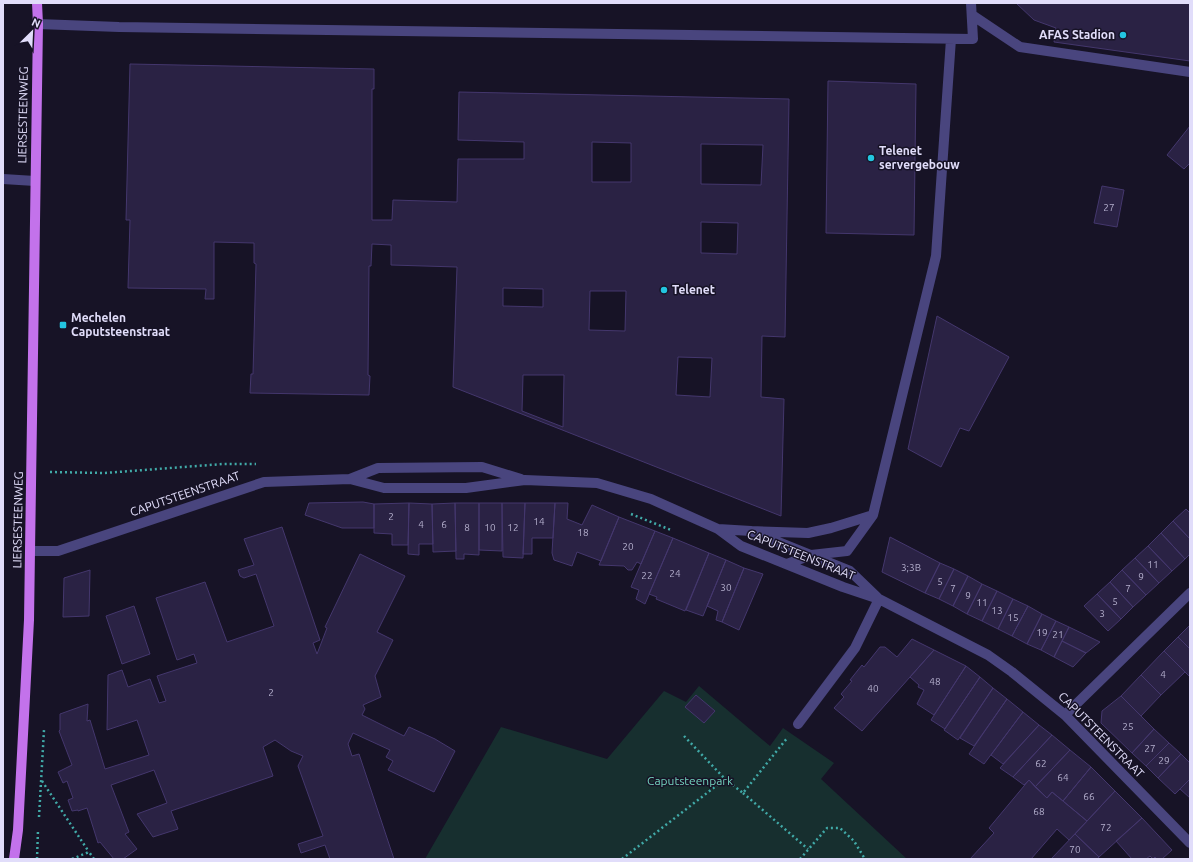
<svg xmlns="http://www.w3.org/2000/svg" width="1193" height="862" font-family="Ubuntu,sans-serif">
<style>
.green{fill:#172f2f}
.building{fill:#2a2244;stroke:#44376d;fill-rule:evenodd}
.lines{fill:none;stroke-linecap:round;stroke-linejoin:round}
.path{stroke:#41aaa8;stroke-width:2.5;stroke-dasharray:2 3;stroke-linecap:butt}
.minor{stroke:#49457e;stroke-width:10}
.major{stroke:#c372eb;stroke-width:10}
.poi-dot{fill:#23c5e0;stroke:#171326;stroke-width:1.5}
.labels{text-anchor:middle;stroke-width:3;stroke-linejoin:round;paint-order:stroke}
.number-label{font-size:10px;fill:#b3aecc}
.poi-label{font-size:12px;font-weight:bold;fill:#e1ddfa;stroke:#171326;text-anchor:start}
.street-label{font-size:12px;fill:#e1ddfa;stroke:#171326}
.park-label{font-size:12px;fill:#72d1bd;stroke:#171326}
</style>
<rect width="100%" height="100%" fill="#171326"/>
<!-- green -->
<path class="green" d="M699,686L770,746L783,728L834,763L821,779L907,859H425L501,727L607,759L664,691L686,702Z"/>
<!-- building -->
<path class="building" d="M1016,3H1190V61L1054,42L1056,28L1034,20Z
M130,64L374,69V89H372V220H392L393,200L457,202L458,159H524V142L458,140L459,92L789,99L785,337L762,336L761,397L784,399L781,516L453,387L457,267L391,265V245L372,244L371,266H369L368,375L370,376L369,395L250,393L251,374H253L256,264L254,263V243L214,242V299H205L206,289L128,288L130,220H126ZM592,142L631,143V182H592ZM701,144L763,145L761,185L701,184ZM701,222L738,223L737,254L701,253ZM503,288L543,289V307L503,306ZM590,291H626L625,331L589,330ZM678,357L712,358L710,397L676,395ZM523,375H564L563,427L522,411Z
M828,81L916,84L914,235L826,233Z
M1190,126V163L1184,169L1167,155Z
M1102,186L1124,190L1117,227L1094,223Z
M937,316L1009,357L969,431L960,428L941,467L908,449Z
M363,502L374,504V528H342L305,515L309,503Z
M409,503L408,545H392V534L374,533V504Z
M409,503L432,504L433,544H419V555L408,554Z
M455,503L456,551L433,552L432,504Z
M455,503H479V555L464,554V559H456Z
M479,503H502V551L479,550Z
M502,503H525L523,558L503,557Z
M525,503H555L553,538H532V554H523Z
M555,503H568L567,519L582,525L592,505L619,517L601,561L577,552L572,566L554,560L552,553Z
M1186,509L1190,513V539L1173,521Z
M619,517L655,531L641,564L637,562L632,570H628L624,566L599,565Z
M1173,521L1190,539V554L1185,559L1161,533Z
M282,527L320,640L313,643L317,654L327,628L325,627L360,554L405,576L377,632L393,640L375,676L381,697L363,705L365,709L362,715L404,736L409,727L435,739L455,751L434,792L388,770L393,761L386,757L390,750L353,733L348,744L352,756L359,754L394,859H330L325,845L301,853L298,844L323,836L298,766L303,756L291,751L275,740L263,747L273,776L171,811L178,829L153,837L137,814L167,803L154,770L111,785L129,832L125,834L137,849L123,859H114L100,842L98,843L87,808L78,811V810L72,811L68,800L73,798L67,781L63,783L58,772L72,765L59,731L60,730V714L88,704L87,721L90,720L105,769L149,755L137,720L107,730L108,675L122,670L128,687L150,679L159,703L166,701L157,676L197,663L194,654L177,660L156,598L205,582L227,642L274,626L256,574L244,578L240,576L238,570L254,565L244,539Z
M655,531L673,538L645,604L636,599L639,590L631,587Z
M1161,533L1185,559L1172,571L1148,546Z
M890,537L940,563L925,593L882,572Z
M673,538L709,553L685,611L656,599L657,597L649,594Z
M1148,546L1172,571L1159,583L1135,558Z
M709,553L726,560L703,616L686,610Z
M1135,558L1159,583L1146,595L1122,570Z
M726,560L744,568L722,622L716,620L718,611L707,606Z
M940,563L954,569L939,599L925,593Z
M744,568L763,574L739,630L722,622Z
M954,569L968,576L953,606L939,599Z
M90,570L89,616L63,617L64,578Z
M1122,570L1146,595L1133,607L1110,582Z
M968,576L982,584L967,614L953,606Z
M1110,582L1133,607L1121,619L1097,594Z
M982,584L997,591L982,621L967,614Z
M997,591L1013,599L998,629L982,621Z
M1097,594L1121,619L1108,631L1084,606Z
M1013,599L1028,606L1012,636L998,629Z
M134,606L150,654L122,664L106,616Z
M1028,606L1042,614L1027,644L1012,636Z
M1042,614L1056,621L1041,650L1027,644Z
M1056,621L1069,627L1054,657L1041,650Z
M1190,625V649L1178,637Z
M1069,627L1100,642L1086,653L1062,641Z
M1178,637L1190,649V677L1164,651Z
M912,639L934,650L862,731L834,708L844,697L841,694L852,681L850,680L862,665L864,667L880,647H885L897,657Z
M1062,641L1086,653L1073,667L1054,657Z
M934,650L966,666L934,715L917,704L924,690L918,687L919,685L910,677Z
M1164,651L1185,672L1161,695L1141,675Z
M966,666L980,677L945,729L931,720Z
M1141,675L1161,695L1141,716L1121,696Z
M980,677L993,688L958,740L944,730Z
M993,688L1007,699L974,746L960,738Z
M696,695L715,711L704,723L685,707Z
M1121,696L1154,729L1132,753L1101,723L1102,711Z
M1007,699L1023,712L984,764L969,754Z
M1023,712L1039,725L1003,764L991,755Z
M1039,725L1052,735L1013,777L1000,768Z
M1154,729L1169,743L1146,766L1132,753Z
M1052,735L1070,750L1035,787L1029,780L1024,785L1013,777Z
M1169,743L1181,754L1158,778L1146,766Z
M1070,750L1091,767L1063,801L1052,792L1047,798L1035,787Z
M1181,754L1190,763V779L1175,794L1158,778Z
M1091,767L1115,791L1087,821L1063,801Z
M1190,779V798L1180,789Z
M1029,780L1047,798L1052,792L1087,821L1069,840L1057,829L1031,859H970L994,833L989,828Z
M1115,791L1142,818L1099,857L1075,834Z
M1142,818L1172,850L1162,859H1157L1155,857L1153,859L1150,856L1146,859H1132L1116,841Z
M1075,834L1099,857L1097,859H1051Z"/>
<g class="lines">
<!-- path -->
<path class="path" d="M50,472L104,473L223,464H256
M631,514L671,530
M684,736L726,780
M42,781L89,852
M743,793L808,849
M39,817L44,730
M37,859L38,830
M72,859L89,852L94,859
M622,859L725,779L743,793L788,737
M800,859L827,828H840L854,841L865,859"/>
<!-- minor -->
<path class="minor" d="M972,15L1020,47L1190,72
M38,24L119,27L973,39L971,3
M3,179L35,181
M350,479L378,468L482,467L521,479
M718,529L751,531L850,571L877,597
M751,531L808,533L831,528L873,515L936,256L951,39
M30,551H58L264,482L350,479L384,488H466L525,480L597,483L651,499L718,529L741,546L843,587L879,599L988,655L1012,672L1065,715L1190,843
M787,564L811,555L847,551L873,515
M1065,715L1190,593
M798,724L855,648L879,599"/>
<!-- major -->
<path class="major" d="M14,859L18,830L29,620L30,551L38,24L37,3"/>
</g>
<!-- markers -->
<g class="poi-dot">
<circle cx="1123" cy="35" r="4"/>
<circle cx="871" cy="158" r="4"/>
<circle cx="664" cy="290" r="4"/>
<rect x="59" y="321" width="8" height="8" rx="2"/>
</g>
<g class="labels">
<!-- number labels -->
<g class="number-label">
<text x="1109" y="211">27</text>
<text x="391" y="520">2</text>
<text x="539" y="525">14</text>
<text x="421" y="528">4</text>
<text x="444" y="528">6</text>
<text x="467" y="531">8</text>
<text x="490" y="531">10</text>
<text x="513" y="531">12</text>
<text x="583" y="536">18</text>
<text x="628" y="550">20</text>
<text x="1153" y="568">11</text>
<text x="911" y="571">3;3B</text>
<text x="675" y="577">24</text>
<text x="647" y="579">22</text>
<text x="1141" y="580">9</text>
<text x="940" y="585">5</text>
<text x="726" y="591">30</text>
<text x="953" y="592">7</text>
<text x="1128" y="592">7</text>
<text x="968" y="599">9</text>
<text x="1115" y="605">5</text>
<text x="982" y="606">11</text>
<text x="997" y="614">13</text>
<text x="1102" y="617">3</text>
<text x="1013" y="621">15</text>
<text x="1042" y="636">19</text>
<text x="1058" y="638">21</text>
<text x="1163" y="678">4</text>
<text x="935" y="685">48</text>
<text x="873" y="692">40</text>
<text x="271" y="696">2</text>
<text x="1128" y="730">25</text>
<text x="1150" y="752">27</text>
<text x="1164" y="764">29</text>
<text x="1041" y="767">62</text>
<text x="1063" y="781">64</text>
<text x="1089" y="800">66</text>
<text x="1039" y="815">68</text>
<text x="1106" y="831">72</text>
<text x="1075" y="853">70</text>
</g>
<!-- poi labels -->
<g class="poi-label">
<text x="1115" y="39" text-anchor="end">AFAS Stadion</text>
<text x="879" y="155">Telenet<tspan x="879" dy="14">servergebouw</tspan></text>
<text x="672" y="294">Telenet</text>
<text x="71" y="322">Mechelen<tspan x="71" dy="14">Caputsteenstraat</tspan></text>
</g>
<!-- street labels -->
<g class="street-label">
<text transform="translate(23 115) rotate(-89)" y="4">LIERSESTEENWEG</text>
<text transform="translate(185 494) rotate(-19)" y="4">CAPUTSTEENSTRAAT</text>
<text transform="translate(18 520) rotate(-89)" y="4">LIERSESTEENWEG</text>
<text transform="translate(801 555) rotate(22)" y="4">CAPUTSTEENSTRAAT</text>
<text transform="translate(1101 735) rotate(45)" y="4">CAPUTSTEENSTRAAT</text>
</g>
<!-- park labels -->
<g class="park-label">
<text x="690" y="785">Caputsteenpark</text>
</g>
</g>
<!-- border -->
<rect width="1193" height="862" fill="none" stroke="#e1ddfa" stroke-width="8"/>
<!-- north arrow -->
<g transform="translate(32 32) rotate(24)" stroke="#171326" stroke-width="3" paint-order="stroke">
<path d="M0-3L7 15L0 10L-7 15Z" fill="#e1ddfa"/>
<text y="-6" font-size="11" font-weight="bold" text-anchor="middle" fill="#e1ddfa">N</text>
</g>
</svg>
